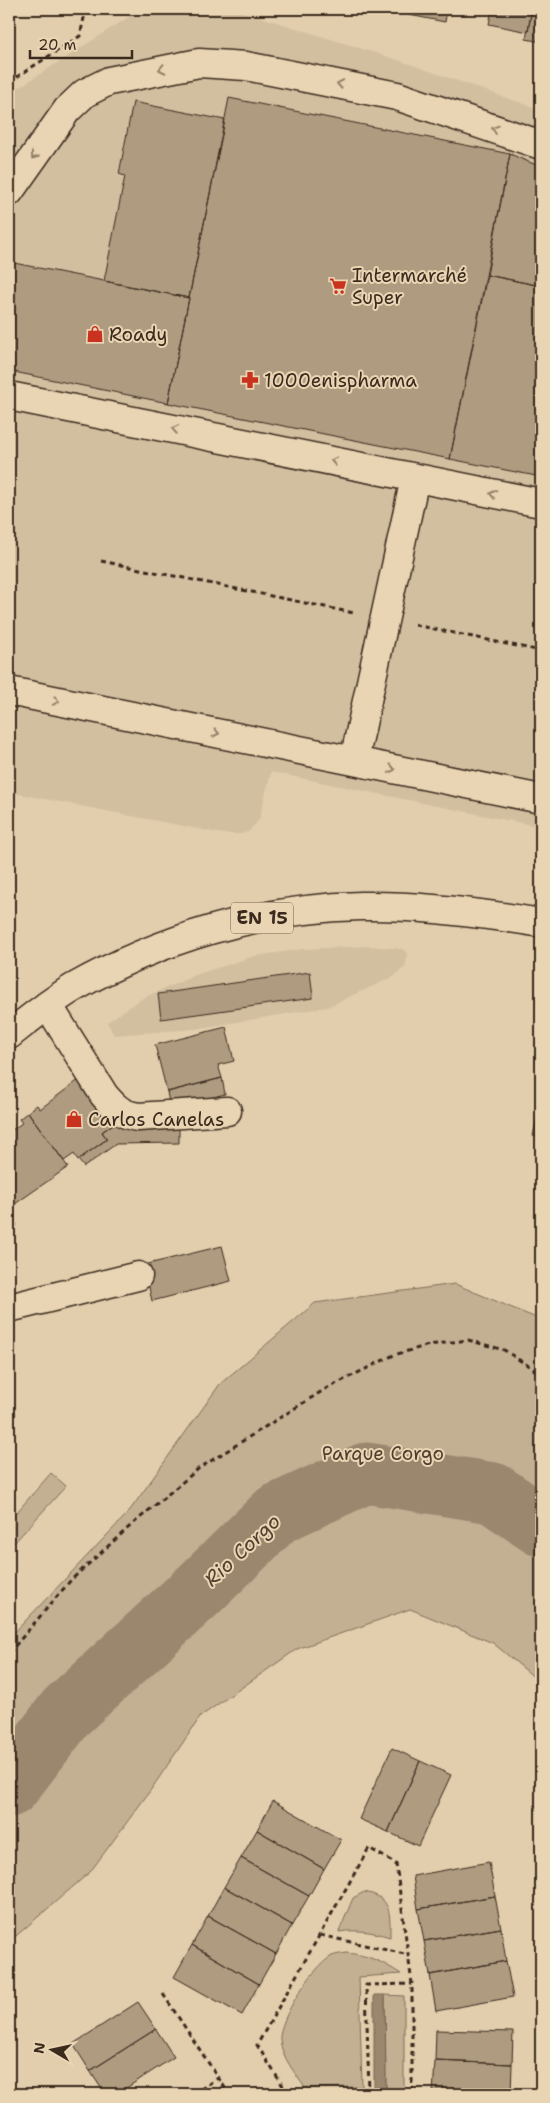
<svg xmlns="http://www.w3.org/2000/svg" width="550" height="2103" font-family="'Shantell Sans',sans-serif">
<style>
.built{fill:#d2bfa0}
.green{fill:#c3b093;stroke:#7f6d58}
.water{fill:#9a876e;stroke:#74624e}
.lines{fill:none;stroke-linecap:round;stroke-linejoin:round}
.stream{stroke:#74624e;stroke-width:10}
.river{stroke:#9a876e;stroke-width:61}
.building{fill:#ae9b80;stroke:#3b2a1e}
.minor-casing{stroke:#3b2a1e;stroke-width:31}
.major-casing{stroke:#3b2a1e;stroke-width:31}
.path{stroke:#3b2a1e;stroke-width:3;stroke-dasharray:5 4;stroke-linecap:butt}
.minor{stroke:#e9d5b3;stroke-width:28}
.major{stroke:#e9d5b3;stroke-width:28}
.oneway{stroke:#928068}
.labels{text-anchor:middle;stroke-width:4;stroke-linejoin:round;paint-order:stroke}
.shield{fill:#e9d5b3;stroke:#6f5d4b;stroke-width:1}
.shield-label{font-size:18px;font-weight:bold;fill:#3b2a1e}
.poi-label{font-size:19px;fill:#3b2a1e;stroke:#e9d5b3;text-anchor:start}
.park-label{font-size:19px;fill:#4f3e30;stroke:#e9d5b3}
.water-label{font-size:20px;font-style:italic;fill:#534132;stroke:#e9d5b3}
</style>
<rect width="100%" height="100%" fill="#e2cead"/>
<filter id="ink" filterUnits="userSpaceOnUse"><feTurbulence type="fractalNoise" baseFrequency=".02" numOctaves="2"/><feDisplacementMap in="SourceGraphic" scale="10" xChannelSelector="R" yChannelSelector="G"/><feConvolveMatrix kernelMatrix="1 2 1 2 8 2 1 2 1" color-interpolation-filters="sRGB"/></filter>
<g filter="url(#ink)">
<!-- built -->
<path class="built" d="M141,9H234L398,60L541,110V827L271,772L259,820L248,832L241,834H224L9,792V94Z
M369,946L403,949L408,955L405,967L393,977L327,1007L195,1029L114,1035L107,1022L143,998L198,974L255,956L303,949Z"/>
<!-- green -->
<path class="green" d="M455,1284L541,1320V1683L493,1643L410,1609L297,1649L201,1716L150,1791L90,1872L9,1942V1638L128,1513L220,1384L315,1303Z
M51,1473L66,1486L14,1543L9,1538V1521Z
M364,1892C392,1897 390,1913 390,1937C373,1932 357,1929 339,1932L353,1898Z
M347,1953C368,1955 383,1962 401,1974L359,1977L362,2087L305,2088C296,2074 282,2058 280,2040C278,2020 313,1966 332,1956C336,1954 342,1954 347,1953Z
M385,1995L404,1996V2094H374V2089H386Z"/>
<!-- water -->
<path class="water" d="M374,1995H385L386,2089H374Z"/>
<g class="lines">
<!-- stream -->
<path class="stream" d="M533,1520L541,1516"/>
<!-- river -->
<path class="river" d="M9,1787L67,1711L198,1591L277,1514L366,1473L493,1493L541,1526"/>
</g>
<!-- building -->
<path class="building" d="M372,9H405L404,14Z
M405,9H447L445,22L404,14Z
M492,9H532L528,32L489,24Z
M532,9H541V42L526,39Z
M229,98L510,154L450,459L168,403Z
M133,102L225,120L189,298L104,281L125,176L119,174Z
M510,154L541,167V286L487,275Z
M9,262L189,298L168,403L9,371Z
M487,275L541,286V477L450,459Z
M310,972L313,998L161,1019L158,994Z
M226,1027L234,1061L218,1065L222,1078L167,1092L155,1045Z
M84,1076L117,1121L102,1132L107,1139L78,1160L74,1154L64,1161L28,1112L37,1105L40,1109Z
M222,1078L225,1094L170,1108L167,1092Z
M541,1099V1138L533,1136Z
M28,1112L68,1167L15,1204L9,1196V1132L22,1123L19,1119Z
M117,1121L179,1123V1143L116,1144L84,1167L78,1160L107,1139L102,1132Z
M9,1217L17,1225L9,1233Z
M222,1246L231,1281L152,1301L144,1265Z
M392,1748L420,1761L388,1832L359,1819Z
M420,1761L451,1775L418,1846L388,1832Z
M273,1801L341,1840L324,1869L257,1830Z
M257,1830L324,1869L309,1896L241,1858Z
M241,1858L309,1896L292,1925L224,1887Z
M489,1862L495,1896L418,1909L413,1876Z
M224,1887L292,1925L276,1954L208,1916Z
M495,1896L501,1928L424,1941L418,1909Z
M208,1916L276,1954L259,1984L192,1945Z
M501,1928L506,1961L430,1975L424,1941Z
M192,1945L259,1984L242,2015L174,1977Z
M506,1961L513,1997L436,2011L430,1975Z
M138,2002L156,2029L90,2071L73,2044Z
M156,2029L174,2057L117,2094H105L90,2071Z
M436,2030L513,2032L512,2064L435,2061Z
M435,2061L512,2064L511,2094H433Z"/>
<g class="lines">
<!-- minor casing -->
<g class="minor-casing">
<path id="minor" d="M9,192L67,110L85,93L109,81L199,63L246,66L397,96L541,145
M9,396L541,503
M9,691L541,799
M354,761L415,478
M48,1005L104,1095C114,1107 122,1115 138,1117L227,1111
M9,1308L138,1276"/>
</g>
<!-- major casing -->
<g class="major-casing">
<path id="major" d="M9,1035C29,1019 50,1002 73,988C159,939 262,908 361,906C421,905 482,913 541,923"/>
</g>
<!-- path -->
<path class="path" d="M9,82L80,36L86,9
M101,561L354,613
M415,625L541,651
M9,1653L71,1580L128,1528L198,1469L327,1388L394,1355L429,1345L468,1340L504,1350L541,1374
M320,1935L409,1955
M163,1994L229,2094
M193,2094L218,2078
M288,2094L257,2045L369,1848L396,1864L412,1984V2094
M369,2094L366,1985L412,1984"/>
<!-- minor -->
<use href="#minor" class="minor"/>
<!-- major -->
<use href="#major" class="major"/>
</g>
<!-- one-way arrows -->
<defs><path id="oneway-chevron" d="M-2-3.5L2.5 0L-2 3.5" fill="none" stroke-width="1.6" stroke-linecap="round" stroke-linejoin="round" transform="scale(1.25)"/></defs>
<g class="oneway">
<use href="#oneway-chevron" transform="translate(162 69) rotate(168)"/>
<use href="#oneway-chevron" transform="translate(340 84) rotate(-169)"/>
<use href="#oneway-chevron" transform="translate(495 129) rotate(-161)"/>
<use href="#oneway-chevron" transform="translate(34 156) rotate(126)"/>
<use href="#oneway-chevron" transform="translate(175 429) rotate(-169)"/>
<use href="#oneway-chevron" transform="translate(334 461) rotate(-169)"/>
<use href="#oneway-chevron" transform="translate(493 494) rotate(-168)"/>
<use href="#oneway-chevron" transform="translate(56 701) rotate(11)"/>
<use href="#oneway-chevron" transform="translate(216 733) rotate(12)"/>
<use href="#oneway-chevron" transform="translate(392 769) rotate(11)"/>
</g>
</g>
<!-- icons -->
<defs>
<g id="supermarket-bare" transform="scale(1.35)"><path d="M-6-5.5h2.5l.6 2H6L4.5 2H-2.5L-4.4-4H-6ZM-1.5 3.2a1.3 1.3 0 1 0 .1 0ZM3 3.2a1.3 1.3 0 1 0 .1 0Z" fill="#c8321e" stroke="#e9d5b3" stroke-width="2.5" paint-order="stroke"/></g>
<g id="shop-bare" transform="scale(1.35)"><path d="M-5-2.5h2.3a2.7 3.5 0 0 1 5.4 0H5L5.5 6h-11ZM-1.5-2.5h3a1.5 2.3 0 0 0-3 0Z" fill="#c8321e" stroke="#e9d5b3" stroke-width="2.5" paint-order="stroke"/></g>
<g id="pharmacy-bare" transform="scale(1.35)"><path d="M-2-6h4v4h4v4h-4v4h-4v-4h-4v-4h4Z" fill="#c8321e" stroke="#e9d5b3" stroke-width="2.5" paint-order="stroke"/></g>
</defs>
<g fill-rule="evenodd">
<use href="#supermarket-bare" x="338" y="286"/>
<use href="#shop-bare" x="95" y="334"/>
<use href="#pharmacy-bare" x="250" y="380"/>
<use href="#shop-bare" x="74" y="1119"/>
</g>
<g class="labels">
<!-- shield labels -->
<rect class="shield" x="231" y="902.5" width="62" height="31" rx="4"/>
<g class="shield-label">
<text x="262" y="924">EN 15</text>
</g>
<!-- poi labels -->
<g class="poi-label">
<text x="352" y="282">Intermarché<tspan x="352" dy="22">Super</tspan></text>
<text x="109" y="341">Roady</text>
<text x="264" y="387">1000enispharma</text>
<text x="88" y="1126">Carlos Canelas</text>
</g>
<!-- park labels -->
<g class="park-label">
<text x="383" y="1460">Parque Corgo</text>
</g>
<!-- water labels -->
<g class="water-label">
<text transform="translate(242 1550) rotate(-43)" y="7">Rio Corgo</text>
</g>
</g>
<!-- margin -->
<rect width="550" height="2103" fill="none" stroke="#e9d5b3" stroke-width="30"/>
<rect x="15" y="15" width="520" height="2073" fill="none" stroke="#3b2a1e" stroke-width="2" filter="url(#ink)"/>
<!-- north arrow -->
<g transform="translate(52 2050) rotate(279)" stroke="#e9d5b3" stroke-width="4" paint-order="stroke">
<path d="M0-4L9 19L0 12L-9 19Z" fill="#3b2a1e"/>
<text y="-8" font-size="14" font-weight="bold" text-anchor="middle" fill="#3b2a1e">N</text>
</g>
<!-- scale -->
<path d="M30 50v8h102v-8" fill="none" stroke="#3b2a1e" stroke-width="2.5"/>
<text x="38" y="50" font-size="15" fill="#3b2a1e" stroke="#e9d5b3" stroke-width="4" paint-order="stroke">20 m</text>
</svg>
